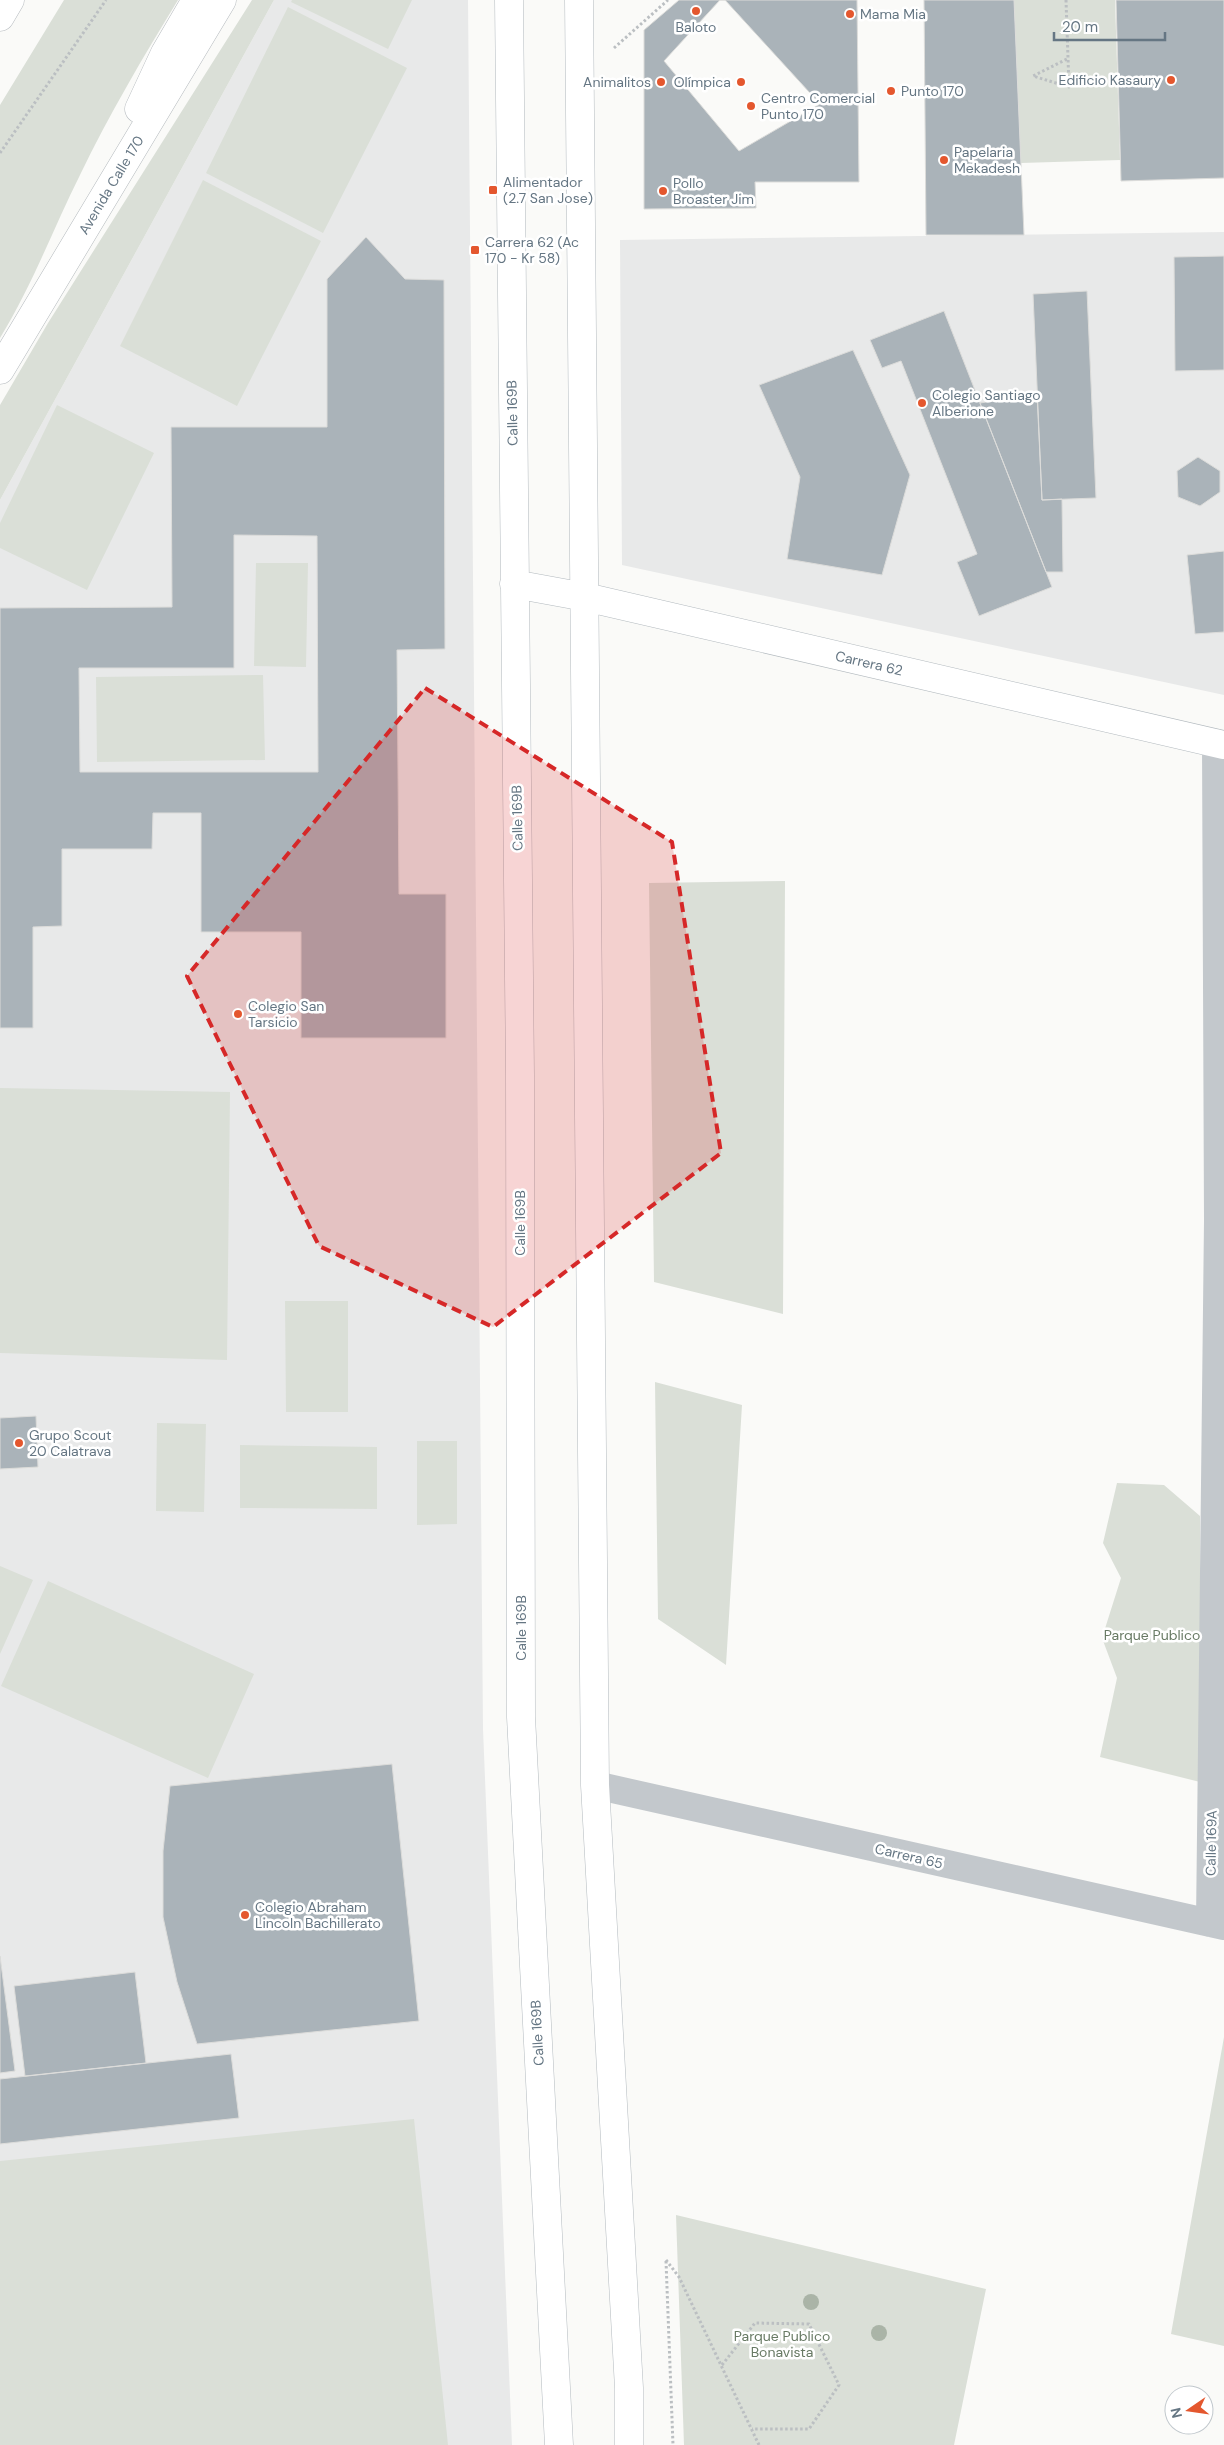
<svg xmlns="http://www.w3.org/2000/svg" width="1224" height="2445" font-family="'DM Sans',sans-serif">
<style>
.built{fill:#e8e9e9}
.green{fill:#dadfd7}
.building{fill:#aab3b9;stroke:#dcdcda;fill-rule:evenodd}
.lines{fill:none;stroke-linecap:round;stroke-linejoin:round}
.secondary-casing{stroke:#b3babf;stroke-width:29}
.primary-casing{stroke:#b5babe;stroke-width:29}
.path{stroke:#bbbfc2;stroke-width:3;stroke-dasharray:2.5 2.5;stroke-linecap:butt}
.street{stroke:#c3c8cc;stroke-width:28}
.secondary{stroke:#fff;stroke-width:28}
.primary{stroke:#fff;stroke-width:28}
.tree{fill:#aab4a7}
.marked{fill:#d62828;fill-opacity:0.2;stroke:#d62828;stroke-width:4;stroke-dasharray:10 6;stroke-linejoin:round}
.poi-dot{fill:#e4572e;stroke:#fff;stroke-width:2}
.labels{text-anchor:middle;stroke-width:5;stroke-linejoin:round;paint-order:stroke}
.poi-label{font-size:14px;fill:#657683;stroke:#fff;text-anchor:start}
.street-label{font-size:14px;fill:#657683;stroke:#fff}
.park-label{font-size:14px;fill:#687a64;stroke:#fff}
</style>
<rect width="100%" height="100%" fill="#fafaf8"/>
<!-- built -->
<path class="built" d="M274,0H468L483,1729L512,2445H0V500Z
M1224,232V695L622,565L620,240Z"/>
<!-- green -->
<path class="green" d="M64,0H178C143,57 109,115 80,175C53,229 32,286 0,338V105Z
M252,0H274L0,500V405L48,323Z
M292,0H412L388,49L291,2Z
M1014,0H1115L1120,160L1021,163Z
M288,7L407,68L323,233L206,173Z
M203,180L321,241L237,406L120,346Z
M57,405L154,453L87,590L0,548V523Z
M256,563H308L306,667L254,666Z
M263,675L265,760L97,762L96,677Z
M785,881L783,1314L654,1282L649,883Z
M0,1088L230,1092L227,1360L0,1353Z
M285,1301H348V1412H286Z
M655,1382L742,1405L726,1665L658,1619Z
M157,1423L206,1424L204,1512L156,1511Z
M417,1441H457V1524L417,1525Z
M240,1445L377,1447V1509L240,1508Z
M1117,1483L1164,1485L1200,1516V1782L1100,1757L1117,1678L1102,1638L1121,1578L1103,1543Z
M0,1566L33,1580L0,1654Z
M48,1581L254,1674L208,1778L1,1686Z
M1224,2037V2346L1171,2334Z
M414,2119L448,2445H0V2161Z
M676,2215L986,2289L954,2445H684Z"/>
<!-- building -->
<path class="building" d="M679,0H857L859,182H755L756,208L644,209V30Z
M720,0H725L820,104L739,151L664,61Z
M924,0H1014L1024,235H926Z
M1116,0H1224V178L1121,181Z
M366,237L405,279L444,280L445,649L397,650L399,894H446V1038H301V932H201V813H153L152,849H62V926L33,927V1028H0V608L172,607L171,427H327V279ZM234,535L317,536L318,772H80L79,668H234Z
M1224,256V370L1175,371L1174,257Z
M1087,291L1096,498L1042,500L1033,294Z
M944,311L1052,587L979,616L957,562L977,554L901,361L882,368L870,340Z
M853,350L910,475L882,575L787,559L800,477L759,385Z
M1037,394L1042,500L1062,499L1063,572H1046L980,403Z
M1198,457L1220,471V492L1200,506L1178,497L1177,471Z
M1224,551V632L1195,634L1187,555Z
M36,1416L38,1467L0,1469V1418Z
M392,1764L419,2021L197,2044L177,1982L163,1917V1851L170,1786Z
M0,1956L15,2071L0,2073Z
M135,1972L146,2063L25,2076L14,1986Z
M231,2054L239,2118L0,2144V2079Z"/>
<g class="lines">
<!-- secondary casing -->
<g class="secondary-casing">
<path id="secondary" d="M509,0L520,1075L521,1717L559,2445
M579,0L595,1785L629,2388V2445
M514,584L585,597L1224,745"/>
</g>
<!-- primary casing -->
<g class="primary-casing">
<path id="primary" d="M0,17L10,0
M139,109L165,53L196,0
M0,370L222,0"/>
</g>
<!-- path -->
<path class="path" d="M1066,0L1069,87L1033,76L1067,59
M614,48L668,0
M0,153L106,0
M666,2260L679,2277L759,2445
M666,2261L673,2445
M722,2365L755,2323L809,2324L839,2385L809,2429H752"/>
<!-- street -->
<path class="street" d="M595,1785L1224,1926
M1210,1923L1218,1221L1216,743"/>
<!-- secondary -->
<use href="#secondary" class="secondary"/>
<!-- primary -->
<use href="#primary" class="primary"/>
</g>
<!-- trees -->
<g class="tree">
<circle cx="811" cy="2302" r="8"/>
<circle cx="879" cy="2333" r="8"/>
</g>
<!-- marked area -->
<path class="marked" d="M425,688L672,842L721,1153L493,1327L319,1246L187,976Z"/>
<!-- markers -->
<g class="poi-dot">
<circle cx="696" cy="11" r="5"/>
<circle cx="850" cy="14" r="5"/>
<circle cx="1171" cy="80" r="5"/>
<circle cx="661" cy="82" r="5"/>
<circle cx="741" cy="82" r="5"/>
<circle cx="891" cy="91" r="5"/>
<circle cx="751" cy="106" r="5"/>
<circle cx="944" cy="160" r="5"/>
<rect x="488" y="185" width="10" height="10" rx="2.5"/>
<circle cx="663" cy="191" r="5"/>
<rect x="470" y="245" width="10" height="10" rx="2.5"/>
<circle cx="922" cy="403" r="5"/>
<circle cx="238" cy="1014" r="5"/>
<circle cx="19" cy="1443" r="5"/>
<circle cx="245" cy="1915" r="5"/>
</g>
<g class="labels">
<!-- poi labels -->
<g class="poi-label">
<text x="860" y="19">Mama Mia</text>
<text x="696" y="32" text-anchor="middle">Baloto</text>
<text x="1161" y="85" text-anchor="end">Edificio Kasaury</text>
<text x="651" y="87" text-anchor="end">Animalitos</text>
<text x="731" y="87" text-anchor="end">Olímpica</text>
<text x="901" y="96">Punto 170</text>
<text x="761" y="103">Centro Comercial<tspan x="761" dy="16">Punto 170</tspan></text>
<text x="954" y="157">Papelaria<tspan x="954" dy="16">Mekadesh</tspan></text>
<text x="503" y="187">Alimentador<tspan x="503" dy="16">(2.7 San Jose)</tspan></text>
<text x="673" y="188">Pollo<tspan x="673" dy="16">Broaster Jim</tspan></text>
<text x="485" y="247">Carrera 62 (Ac<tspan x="485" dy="16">170 - Kr 58)</tspan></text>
<text x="932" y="400">Colegio Santiago<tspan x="932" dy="16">Alberione</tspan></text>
<text x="248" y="1011">Colegio San<tspan x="248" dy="16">Tarsicio</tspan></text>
<text x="29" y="1440">Grupo Scout<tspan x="29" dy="16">20 Calatrava</tspan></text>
<text x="255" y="1912">Colegio Abraham<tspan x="255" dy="16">Lincoln Bachillerato</tspan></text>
</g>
<!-- street labels -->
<g class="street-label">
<text transform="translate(111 185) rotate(-59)" y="5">Avenida Calle 170</text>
<text transform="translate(512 413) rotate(-91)" y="5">Calle 169B</text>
<text transform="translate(869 663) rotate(13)" y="5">Carrera 62</text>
<text transform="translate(517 818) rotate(-91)" y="5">Calle 169B</text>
<text transform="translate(520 1223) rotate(-90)" y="5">Calle 169B</text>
<text transform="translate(521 1628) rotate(-90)" y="5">Calle 169B</text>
<text transform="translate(1211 1843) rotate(-89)" y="5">Calle 169A</text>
<text transform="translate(909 1856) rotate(13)" y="5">Carrera 65</text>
<text transform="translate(537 2033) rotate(-93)" y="5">Calle 169B</text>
</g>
<!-- park labels -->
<g class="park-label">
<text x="1152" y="1640">Parque Publico</text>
<text x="782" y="2341">Parque Publico<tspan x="782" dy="16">Bonavista</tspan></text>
</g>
</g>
<!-- north arrow -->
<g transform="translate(1189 2410) rotate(257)"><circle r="24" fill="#ffffff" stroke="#c1c8cd"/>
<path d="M0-4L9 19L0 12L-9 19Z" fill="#e4572e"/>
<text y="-8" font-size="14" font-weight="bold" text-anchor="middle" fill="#657683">N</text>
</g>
<!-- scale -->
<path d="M1054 32v8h111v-8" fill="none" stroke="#657683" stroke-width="2.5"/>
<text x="1062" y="32" font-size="15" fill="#657683" stroke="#ffffff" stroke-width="4" paint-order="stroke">20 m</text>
</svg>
